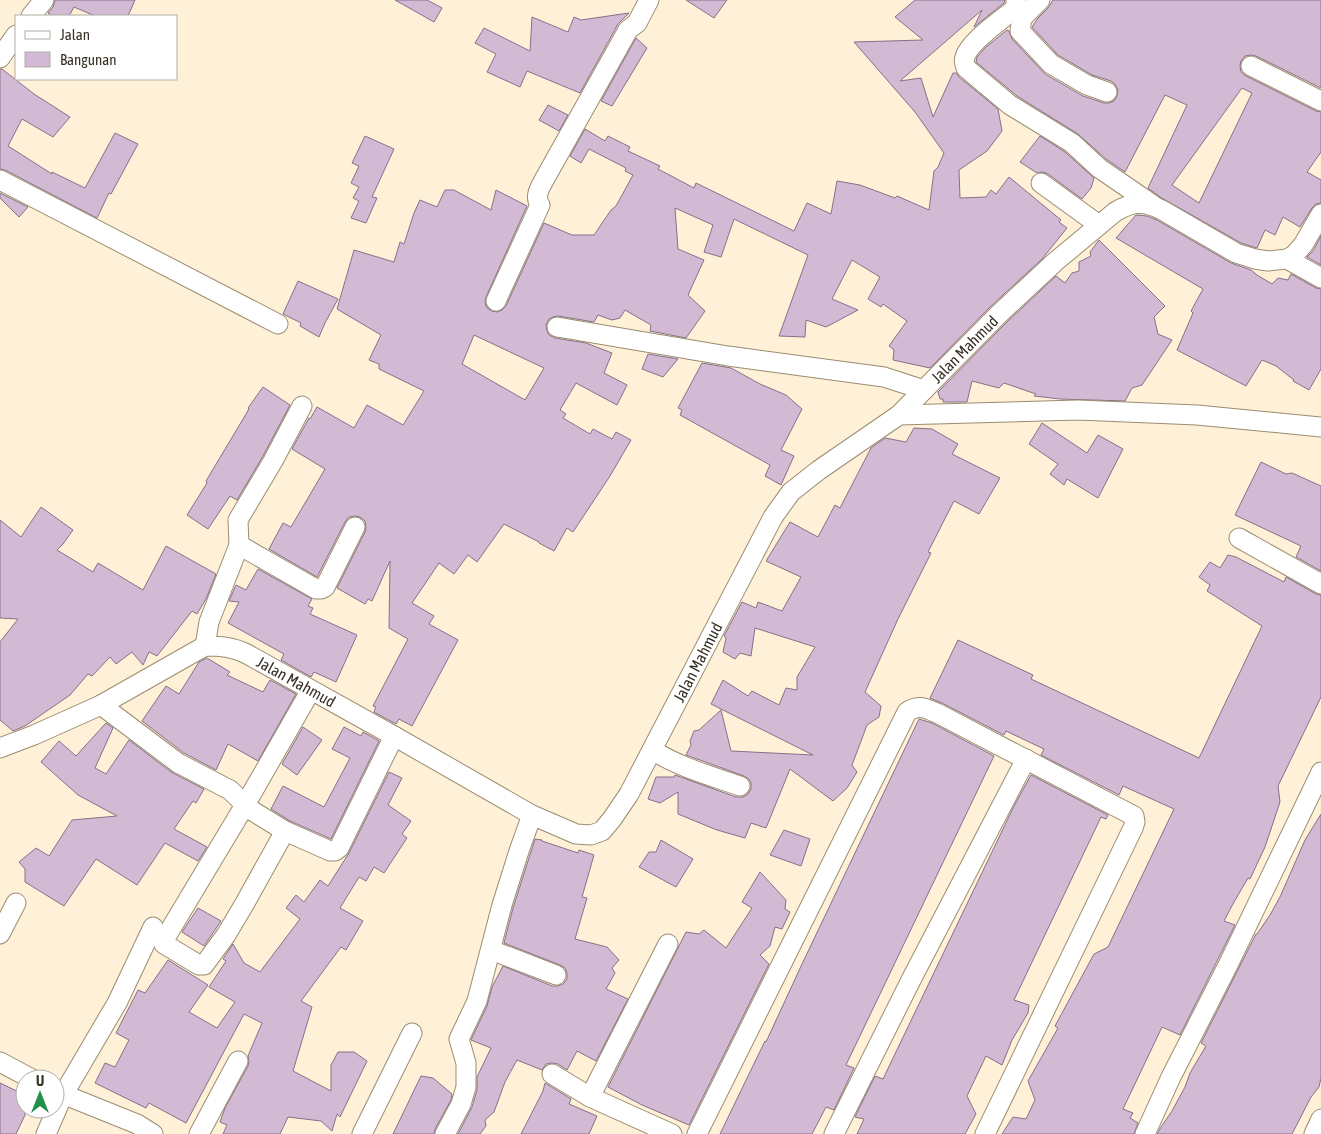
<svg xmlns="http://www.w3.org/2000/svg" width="1321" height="1134" font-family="'Asap Condensed',sans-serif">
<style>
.building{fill:#d2bad5;stroke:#867089;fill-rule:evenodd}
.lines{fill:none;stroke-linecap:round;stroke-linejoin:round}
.minor-casing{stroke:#9b8c6f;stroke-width:21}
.minor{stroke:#fff;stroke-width:19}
.labels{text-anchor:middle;stroke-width:4;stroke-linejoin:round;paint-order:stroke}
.street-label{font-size:16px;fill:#363124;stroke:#fff}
</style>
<rect width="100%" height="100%" fill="#fef1d8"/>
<!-- building -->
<path class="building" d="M55,0H135L128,16H95L74,7L69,16H52L48,13L53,7Z
M395,0H427L442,8L434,22Z
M686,0H727L714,18Z
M915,0H1005L1004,3L974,27L982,10L900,81L921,78L933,117L953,73H956L959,77L998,109L1002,131L987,151L959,170L960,198L986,197L991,190L996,194L1009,177L1061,220L1059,222L1067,228L1042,259L991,306L930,368L893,360L894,350L889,346L907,321L883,304L881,307L868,299L880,277L852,260L832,299L858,310L826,327L806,320L805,337L779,336L808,255L734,219L721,257L704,252L713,225L675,208L678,249L704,260L688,295L705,311L686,338L650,331L651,325L625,310L620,318L612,320L598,315L594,322L558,316L553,317L549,319L546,325L547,331L549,335L555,338L586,343L612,353L604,373L627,385L617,405L576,383L560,410L566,414L563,418L590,434L593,429L612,439L616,432L631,440L610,476L573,532L567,528L554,551L539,543V542L504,524L477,562L468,555L454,574L439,563L412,603L434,616L429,624L458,640L412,726L399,719L396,724L374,712L376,707L373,706L408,639L389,628L390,561L372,601L368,599L365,604L337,588L365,532L366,527L365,521L360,517L355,516L349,517L345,522L317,577L269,549L283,523L291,527L325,469L292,449L309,418L310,419L317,407L354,428L367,405L403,425L424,391L379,369V364L369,360L381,335L337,309L354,250L394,262L400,242L404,244L414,213L420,200L437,207L445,190H454L491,210L496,190L527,206L486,297L485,303L487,308L492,311L497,312L502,310L506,306L544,223L572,235H594L611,210L616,206L633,175L625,171L626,168L589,149L581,163L570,156L585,129L605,141L608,136L630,147L628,151L660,166L658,169L694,188L696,183L794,231L807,203L831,214L837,181L860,185L895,198L897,196L929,210L934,171L938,167L944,153L915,112L854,42L923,40L895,17ZM474,335L544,368L525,400L462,364Z
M1053,0H1321V88L1256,56L1251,55L1245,56L1241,61L1240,66L1241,72L1246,76L1316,111L1321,112V152L1307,172L1321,180V203L1316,204L1312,208L1300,227L1283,217L1275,235L1265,230L1257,248L1241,243L1160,197L1148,188L1187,105L1165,95L1125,172L1106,159L1078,134L1017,96L976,62L977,57L986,47L1007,30L1009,31L1012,39L1045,74L1083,96L1104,103H1109L1114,101L1117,96L1118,90L1115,84L1111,81L1092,75L1058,55L1032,27L1038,18L1048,8ZM1242,88L1252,93L1199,203L1172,185Z
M629,13L618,24L580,93L527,71L520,87L487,72L496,54L475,43L484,28L530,51L532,17L568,32L574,17L581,20Z
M636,38L647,48L612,106L601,101Z
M0,69H2L34,94L70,117L53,137L22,119L8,146L52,174V172L85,188L115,133L138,144L111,194L109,193L97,218L5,170L0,169Z
M548,105L568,115L559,131L539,120Z
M365,136L394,149L372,197L377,198L366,223L351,218L359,201L353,198L359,187L351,183L359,166L352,163Z
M1040,136L1065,152L1094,178L1091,188L1082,199L1048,174L1043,172L1037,173L1020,162Z
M0,193L28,207L19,217L0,198Z
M1136,215L1147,216L1157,220L1231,263L1251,270L1257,275L1272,284L1278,278L1288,280L1291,274L1316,288L1321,289V369L1309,390L1293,381L1294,380L1276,366L1262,360L1246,386L1177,350L1193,313L1191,311L1203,289L1116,238Z
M1321,236V265L1307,257L1313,251Z
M1099,240L1165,306L1154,317L1158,334L1172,340L1142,385L1132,388L1125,401L1060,399L1034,396L1036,394L1004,383L999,388L972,381L967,402H943V399H940L938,392L1007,322L1056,276L1065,283L1072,273L1079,271V262L1091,256L1090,252Z
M298,281L338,299L325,323L319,337L300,326L301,323L283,314Z
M648,354L678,359L663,377L642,369Z
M702,363L731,368L760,384L786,395L802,409L781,450L794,456L781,485L765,476L770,465L680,415L682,410L678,408Z
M263,387L290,405L263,456L237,500L230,496L208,529L187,515L207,483L206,481L249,409L248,408Z
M1042,423L1087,453L1098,435L1123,449L1098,498L1067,479L1064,485L1050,474L1058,464L1029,444Z
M914,428L932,429L958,444L952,454L1000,478L979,514L954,501L928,552L931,553L898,619L865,692L881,706L879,717L867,725L852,765L857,772L847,788L833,801L790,769L766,828L751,823L745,838L717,830L678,814V792L660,803L648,799L656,777H674L675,775L736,797H743L748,794L751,789V783L749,779L744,776L686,755L691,745L690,741L694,731L699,730L721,710L731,751L813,755L711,704L723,680L748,696L752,691L779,705L786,688L797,690V677L815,647L755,628L751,656L740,653L735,659L723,652L726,638L724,636L742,602L756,608L758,602L782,611L801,577L766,561L790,522L818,537L835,505L840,508L871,448L885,438L906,442Z
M1261,462L1286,474L1292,473L1321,486V571L1296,557L1301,546L1235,515Z
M41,507L73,530L63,544L57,550L93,572L98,563L143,590L166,546L216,574L206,599L197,614L192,611L157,656L149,652L143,665L132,652L116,664L110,657L92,676L88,674L70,695L25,726L13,731L0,720V642L18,619L0,618V520L21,537Z
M1228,555L1236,557L1284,582L1286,577L1316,594L1321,595V697L1278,786L1280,802L1265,847L1250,879L1248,878L1234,902L1224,921L1235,925L1180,1035L1162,1027L1123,1109L1133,1113L1130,1118L1138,1123L1134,1134H1002L1013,1117L1026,1119L1035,1100L1028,1081L1058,1028L1055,1026L1094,954L1108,947L1174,809L1123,786L1119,795L1041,755L1044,749L1006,731L1004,735L942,703L930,698L958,640L1033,675L1031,679L1199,758L1262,626L1207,591L1210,585L1199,577L1210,562L1220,568Z
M258,569L312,599L308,606L313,608L310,614L357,635L336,682L314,672L311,677L281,660L284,654L228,623L239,602L229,601L236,585L246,590Z
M207,658L230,672L227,675L263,692L270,680L296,694L258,761L228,744L216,770L184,753L142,721L166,686L179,694L199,662Z
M919,719L932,723L994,756L846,1065L854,1068L834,1110L826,1107L812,1134H720L765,1041L766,1042L802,964Z
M106,723L113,728L95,768L106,774L129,740L171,772L204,789L196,803L193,801L174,829L207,847L198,861L165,843L137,885L96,859L64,906L25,882V869L19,862L36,848L49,856L72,820L117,816L78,795L41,762L59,741L76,756Z
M303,727L322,740L297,775L282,764Z
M344,727L361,736L363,732L379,741L331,839L290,821L271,809L283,786L324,807L350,758L332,749Z
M389,772L402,778L388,805L411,821L402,834L407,838L384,873L374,867L366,881L359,877L340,908L363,921L346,950L341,947L301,1001L312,1007L293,1071L331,1091V1065L338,1052H354L367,1061L340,1117L337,1114L332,1131L321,1121L288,1117L280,1134H223L227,1125L220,1122L225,1108L248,1066L249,1061L248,1056L262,1023L244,1014L186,1123L149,1103L146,1108L95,1083L105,1063L115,1067L129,1040L116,1033L138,990L145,993L168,960L208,985L189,1012L217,1028L235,1002L209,987L226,961L223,959L233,944L244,963L260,972L300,919L286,908L296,895L304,902L320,880L328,886L349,853Z
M1031,775L1108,815L1106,819L1101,817L1014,1000L1029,1005L1028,1013L1012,1040L1002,1065L986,1056L967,1096L976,1114L965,1134H857L864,1119L855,1117L875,1076L883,1079L1014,806Z
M1321,814V1078L1319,1087L1311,1097L1292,1134H1157L1161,1127L1172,1111L1185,1087L1190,1073L1206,1046L1201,1043L1256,934H1257L1270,915L1280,897L1305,840Z
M784,830L810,839L801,866L770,855Z
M535,839L542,840V841L578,853L579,850L594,855L582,897L587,898L575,939L607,947L619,960L612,968L615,973L606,989L628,999L596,1061L577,1051L567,1070L558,1064L552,1063L546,1064L542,1070L517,1060L505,1082L494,1112L485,1120L486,1126L480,1134H458L472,1107L477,1090V1077L491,1048L471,1040L487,1006L492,987L503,966L552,986H558L563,984L567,979V973L565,968L560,965L504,943L513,908Z
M661,840L693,859L676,887L639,867L649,852H656Z
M760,872L786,900L785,909L790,912L782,929L775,927L770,946L760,955L769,964L689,1125L642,1105L608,1087L686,932L699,934L704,930L726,948L752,908L742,902Z
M198,908L221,921L204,946L182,932Z
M421,1076L433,1078L452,1094L451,1100L435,1129L434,1134H393Z
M0,1083L25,1095V1115L16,1134H0Z
M545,1083L571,1099L569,1104L597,1116L589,1134H521L543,1091Z"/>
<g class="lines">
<!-- minor casing -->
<g class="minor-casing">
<g id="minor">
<path d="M1016,0L1017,6L1012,11C1000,21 969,42 965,57C963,61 965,64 966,68L1010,105L1072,143L1099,168L1153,205"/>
<path d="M1040,0L1022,18L1020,31L1051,64L1087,85L1107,92"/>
<path d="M31,16L44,0"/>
<path d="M0,58L16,35"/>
<path d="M1251,66L1321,101"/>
<path d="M0,180L278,324"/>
<path d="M1041,183L1099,225"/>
<path d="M1287,259L1321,278"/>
<path d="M496,301L540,205C534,196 540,188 544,180L628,30L637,23L649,0"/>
<path d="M557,327L728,356L884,377L924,390"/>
<path d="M899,415L1078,410L1197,415L1321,427"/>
<path d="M1239,538L1321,584"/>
<path d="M239,545L316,589H321L325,587L355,527"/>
<path d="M205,646L209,622L239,545L238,520L273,461L302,406"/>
<path d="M101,705L178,763L230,790L251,810L285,831L330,851H335L339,848L394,736"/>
<path id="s1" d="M0,748L34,735L101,705L205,646C221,646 233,647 247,654L394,736L532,815L576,834L591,835L602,831L612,819L629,794L773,517L791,492L819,470L899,415L999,314L1056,261L1115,212C1133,201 1144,201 1162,210L1236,253L1255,259L1268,261L1287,259L1294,255L1303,245L1321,214"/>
<path d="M652,750C679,767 711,776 740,786"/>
<path d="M285,831L245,903L226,935L204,965H199L164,944V940L245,805L311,690"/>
<path d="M0,934L16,903"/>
<path d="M491,950L556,975"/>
<path d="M0,1062L32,1079"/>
<path d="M552,1074L590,1097L672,1134"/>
<path d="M55,1091L137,1124L153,1134"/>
<path d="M590,1097L668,944"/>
<path d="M46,1134L63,1095L117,1003L153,927"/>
<path d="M199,1134L238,1061"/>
<path d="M362,1134L412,1033"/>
<path d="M445,1134L461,1104L466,1087V1063L459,1039L477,1001L502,905L520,848L532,815"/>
<path d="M697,1134L907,712C918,704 925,708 937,713L1134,816L1135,822L1133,828L985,1134"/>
<path d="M834,1134L912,978L1026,759"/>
<path d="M1145,1134L1171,1077L1228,965L1321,772"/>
<path d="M1314,1134L1321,1119"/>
</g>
</g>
<!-- minor -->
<use href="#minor" class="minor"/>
</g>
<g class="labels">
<!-- street labels -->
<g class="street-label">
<text dy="6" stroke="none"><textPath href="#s1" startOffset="1289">Jalan Mahmud</textPath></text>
<text dy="6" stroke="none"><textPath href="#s1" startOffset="869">Jalan Mahmud</textPath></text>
<text dy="6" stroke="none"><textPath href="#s1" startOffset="329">Jalan Mahmud</textPath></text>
</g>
</g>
<!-- legend -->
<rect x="15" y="15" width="162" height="65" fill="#ffffff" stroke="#afada7"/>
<rect x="25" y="31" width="25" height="8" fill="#ffffff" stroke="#afada7"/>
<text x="60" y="40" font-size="15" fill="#363124">Jalan</text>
<rect x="25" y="52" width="25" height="15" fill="#d2bad5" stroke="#afada7"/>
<text x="60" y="65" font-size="15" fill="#363124">Bangunan</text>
<!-- north arrow -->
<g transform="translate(40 1094)"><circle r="24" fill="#ffffff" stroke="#afada7"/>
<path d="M0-4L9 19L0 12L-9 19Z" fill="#20914a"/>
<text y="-8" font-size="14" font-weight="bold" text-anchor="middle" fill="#363124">U</text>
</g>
</svg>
